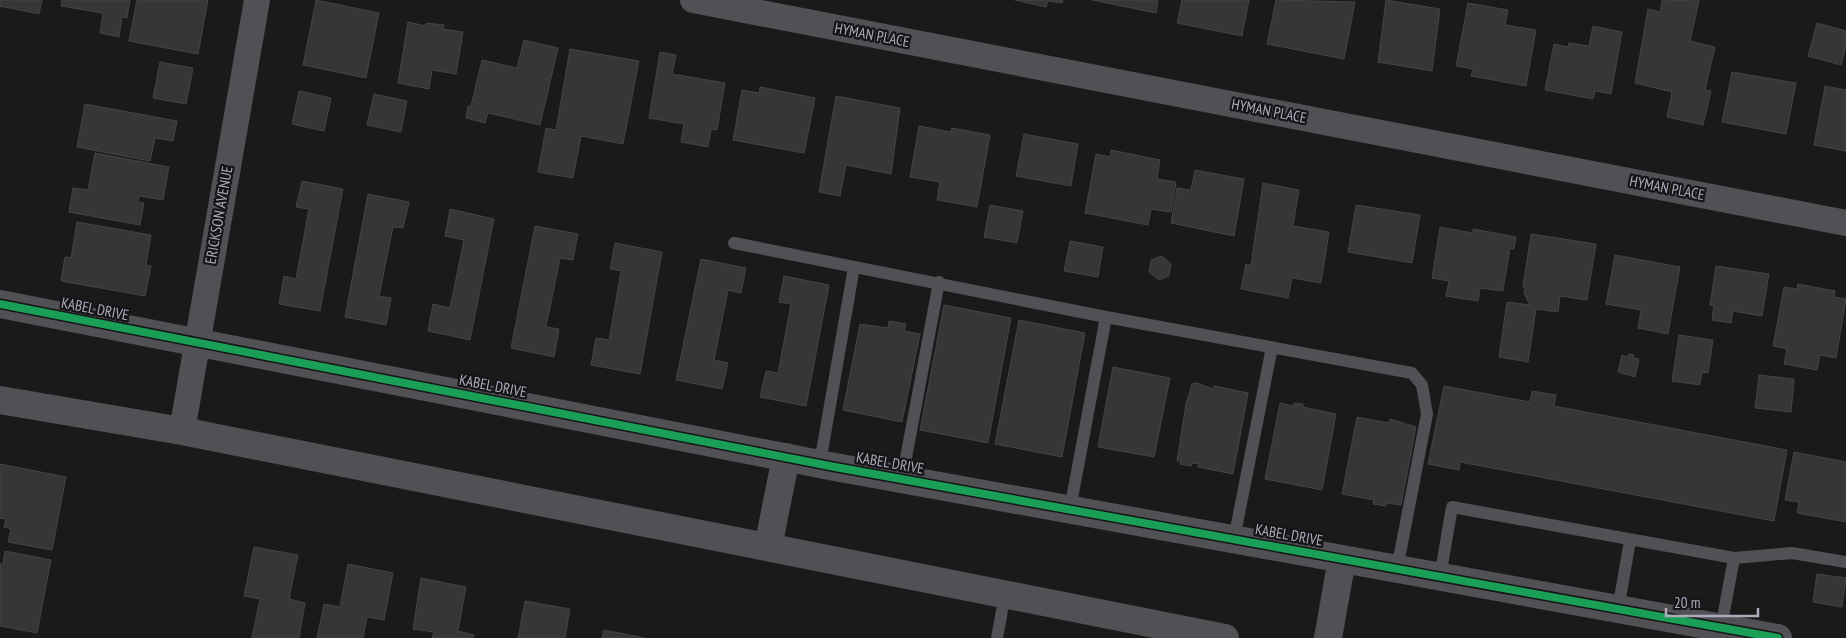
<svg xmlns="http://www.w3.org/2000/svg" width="1846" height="638" font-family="'PT Sans Narrow',sans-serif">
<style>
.building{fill:#363639;stroke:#444347}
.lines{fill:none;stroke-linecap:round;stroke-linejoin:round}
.service{stroke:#505055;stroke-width:12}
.minor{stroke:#505055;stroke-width:26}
.tertiary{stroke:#505055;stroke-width:28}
.cycleway-casing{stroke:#161417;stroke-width:11}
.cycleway{stroke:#1a9f57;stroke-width:8}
.labels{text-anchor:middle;stroke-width:4.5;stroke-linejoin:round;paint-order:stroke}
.street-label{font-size:15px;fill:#aeaabc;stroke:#161417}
</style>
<rect width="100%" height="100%" fill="#1a1a1b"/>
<!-- building -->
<path class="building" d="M0,0H42L39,14L0,6Z
M62,0H130L127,18L122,17L119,37L100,33L103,13L61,6Z
M137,0H208L198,54L129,41Z
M316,0L379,13L366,78L303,65Z
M1015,0H1063L1062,3L1048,1L1046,7Z
M1092,0H1158L1156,13Z
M1182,0H1249L1242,36L1177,23Z
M1276,0L1355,2L1344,59L1267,44Z
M1386,0L1440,9L1432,71L1378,62Z
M1662,0L1699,1L1690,41L1715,47L1705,90L1711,91L1703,125L1667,117L1672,92L1635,83L1648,9L1660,12Z
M1468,3L1508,10L1505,25L1536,30L1526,86L1471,76L1473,69L1456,66Z
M408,22L426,26V23L444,25L443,29L463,32L456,74L432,70L429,89L398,83Z
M1817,23L1846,31V46L1841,65L1808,56Z
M1593,26L1622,32L1611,94L1595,91L1593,99L1545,90L1554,44L1568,47L1569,43L1589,46Z
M524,40L558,48L540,125L488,113L485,123L466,118L468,106H471L482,60L517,68Z
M570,49L639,61L623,144L581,136L573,178L538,172L546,128L556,130Z
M660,52L676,55L672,74L725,83L717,130L711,129L708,147L681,142L684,124L649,118Z
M160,62L193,68L186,104L153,98Z
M1732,72L1796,83L1786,134L1722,122Z
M1825,86L1846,90V151L1814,145Z
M760,87L815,98L804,153L733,140L742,90L759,93Z
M299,91L331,98L324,131L292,124Z
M374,94L407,101L401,132L367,125Z
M836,96L900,108L891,174L846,165L840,196L819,192Z
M85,104L177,121L173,141L155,138L150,161L77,147Z
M919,126L951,132L952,128L990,135L977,207L937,200L940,182L910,177Z
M1024,134L1078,144L1071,186L1016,176Z
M1111,150L1160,160L1157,179L1176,182L1171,212L1151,209L1148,225L1085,213L1096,154L1110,157Z
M95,153L169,167L163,200L139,196L138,202L144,203L140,225L69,212L73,188L88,190Z
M1195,170L1244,179L1234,236L1171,223L1177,188L1191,190Z
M302,181L343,189L320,311L279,304L284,276L296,279L309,209L296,207Z
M1263,183L1299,190L1293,226L1329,232L1321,283L1292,278L1288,298L1241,289L1246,264L1251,265Z
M368,194L409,202L403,228L393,227L379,296L391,298L386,325L345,317Z
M990,205L1023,211L1017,243L984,237Z
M1356,205L1420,215L1412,263L1348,252Z
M450,209L494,219L470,340L428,331L433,304L450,308L464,240L445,236Z
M77,222L151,235L146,265L151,266L145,296L61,281L65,257L71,258Z
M535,226L578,234L573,260L560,258L546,327L559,329L554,357L511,348Z
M1440,227L1473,233V229L1516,237L1514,249L1510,248L1503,291L1480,288L1478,301L1446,296L1449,281L1432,278Z
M1531,234L1596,244L1587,300L1560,296L1558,312L1536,309L1528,362L1499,357L1507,302L1530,305L1524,293L1525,288L1523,287Z
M1070,241L1103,247L1098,277L1064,271Z
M615,243L662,252L640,374L591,365L596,338L609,340L621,271L610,269Z
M1615,255L1680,267L1668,334L1638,328L1641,310L1606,304Z
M1162,256L1171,264L1169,276L1159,280L1149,272L1151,260Z
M701,259L746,268L741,293L728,290L714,360L728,363L722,389L676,380Z
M1716,266L1769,274L1762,316L1733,311L1731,323L1712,320L1714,306L1710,305Z
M784,276L829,285L806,406L760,397L766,371L778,373L791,304L779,302Z
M1798,284L1835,291L1834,297L1846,299L1836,358L1820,355L1817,370L1784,364L1787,349L1773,346L1784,287L1797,289Z
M944,305L1011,318L988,443L920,430Z
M1019,320L1085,333L1062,457L995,444Z
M889,321L906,324L904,331L920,334L902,422L843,410L860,324L888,328Z
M1679,335L1713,340L1708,373L1702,372L1700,385L1672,381Z
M1629,354L1634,355L1633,358L1639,359L1635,377L1618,372L1622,355L1628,357Z
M1113,367L1170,378L1154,457L1098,447Z
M1759,375L1794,379L1791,412L1755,408Z
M1197,383L1213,389L1214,386L1248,393L1233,474L1198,467L1199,464L1192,463L1191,466L1180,464L1181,461H1177L1186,404L1192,384Z
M1444,386L1530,402L1532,391L1556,395L1554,406L1787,450L1774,521L1460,462L1459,470L1428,464Z
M1280,403L1294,406V403L1303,404V407L1336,414L1322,490L1265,479Z
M1357,417L1389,423L1390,419L1416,427L1401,505L1387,503L1386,506L1373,504L1374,500L1342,494Z
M1794,452L1846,462V522L1797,513L1799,502L1785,500Z
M0,464L66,477L52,550L8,542L11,529L4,527L6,519L0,518Z
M254,547L298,555L289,599L305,603L299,638H252L260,599L244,596Z
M5,551L51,560L37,633L0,626V564H3Z
M348,564L393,573L384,620L367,617L363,638H317L324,604L340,607Z
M1817,574L1846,578L1842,607L1813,602Z
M421,578L466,587L458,631L474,635L473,638H432L434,632L413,629Z
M525,601L570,609L565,638H518Z
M604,630L645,638H602Z"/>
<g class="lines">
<!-- service -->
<path class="service" d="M734,243L1106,317L1412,373L1422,385L1427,414L1397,569
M820,463L854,267
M902,479L939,282
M1070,509L1106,317
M1234,539L1272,347
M1440,577L1452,507L1734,558L1792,553L1846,562
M1618,609L1630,541
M1721,628L1734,558
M997,638L1005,594"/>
<!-- minor -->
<path class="minor" d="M693,0L1846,223
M182,431L257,0"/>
<!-- tertiary -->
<path class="tertiary" d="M0,304L835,467L1778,638
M0,400L182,431L1225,638
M768,547L786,457
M1328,638L1342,559"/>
<!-- cycleway casing -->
<g class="cycleway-casing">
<path id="cycleway" d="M0,304L835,467L1778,638"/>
</g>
<!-- cycleway -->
<use href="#cycleway" class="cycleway"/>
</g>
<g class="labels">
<!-- street labels -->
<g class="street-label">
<text transform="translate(872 35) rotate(11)" y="5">HYMAN PLACE</text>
<text transform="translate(1269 111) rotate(11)" y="5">HYMAN PLACE</text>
<text transform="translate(1667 188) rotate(11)" y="5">HYMAN PLACE</text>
<text transform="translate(219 215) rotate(-80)" y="5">ERICKSON AVENUE</text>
<text transform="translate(95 309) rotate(11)" y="5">KABEL DRIVE</text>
<text transform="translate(493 386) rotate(11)" y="5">KABEL DRIVE</text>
<text transform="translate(890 463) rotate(10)" y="5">KABEL DRIVE</text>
<text transform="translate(1289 535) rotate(10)" y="5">KABEL DRIVE</text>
</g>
</g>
<!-- scale -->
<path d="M1666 608v8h92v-8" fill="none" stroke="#aeaabc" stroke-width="2.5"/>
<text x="1674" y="608" font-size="15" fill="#aeaabc" stroke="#161417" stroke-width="4" paint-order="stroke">20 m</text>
</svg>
